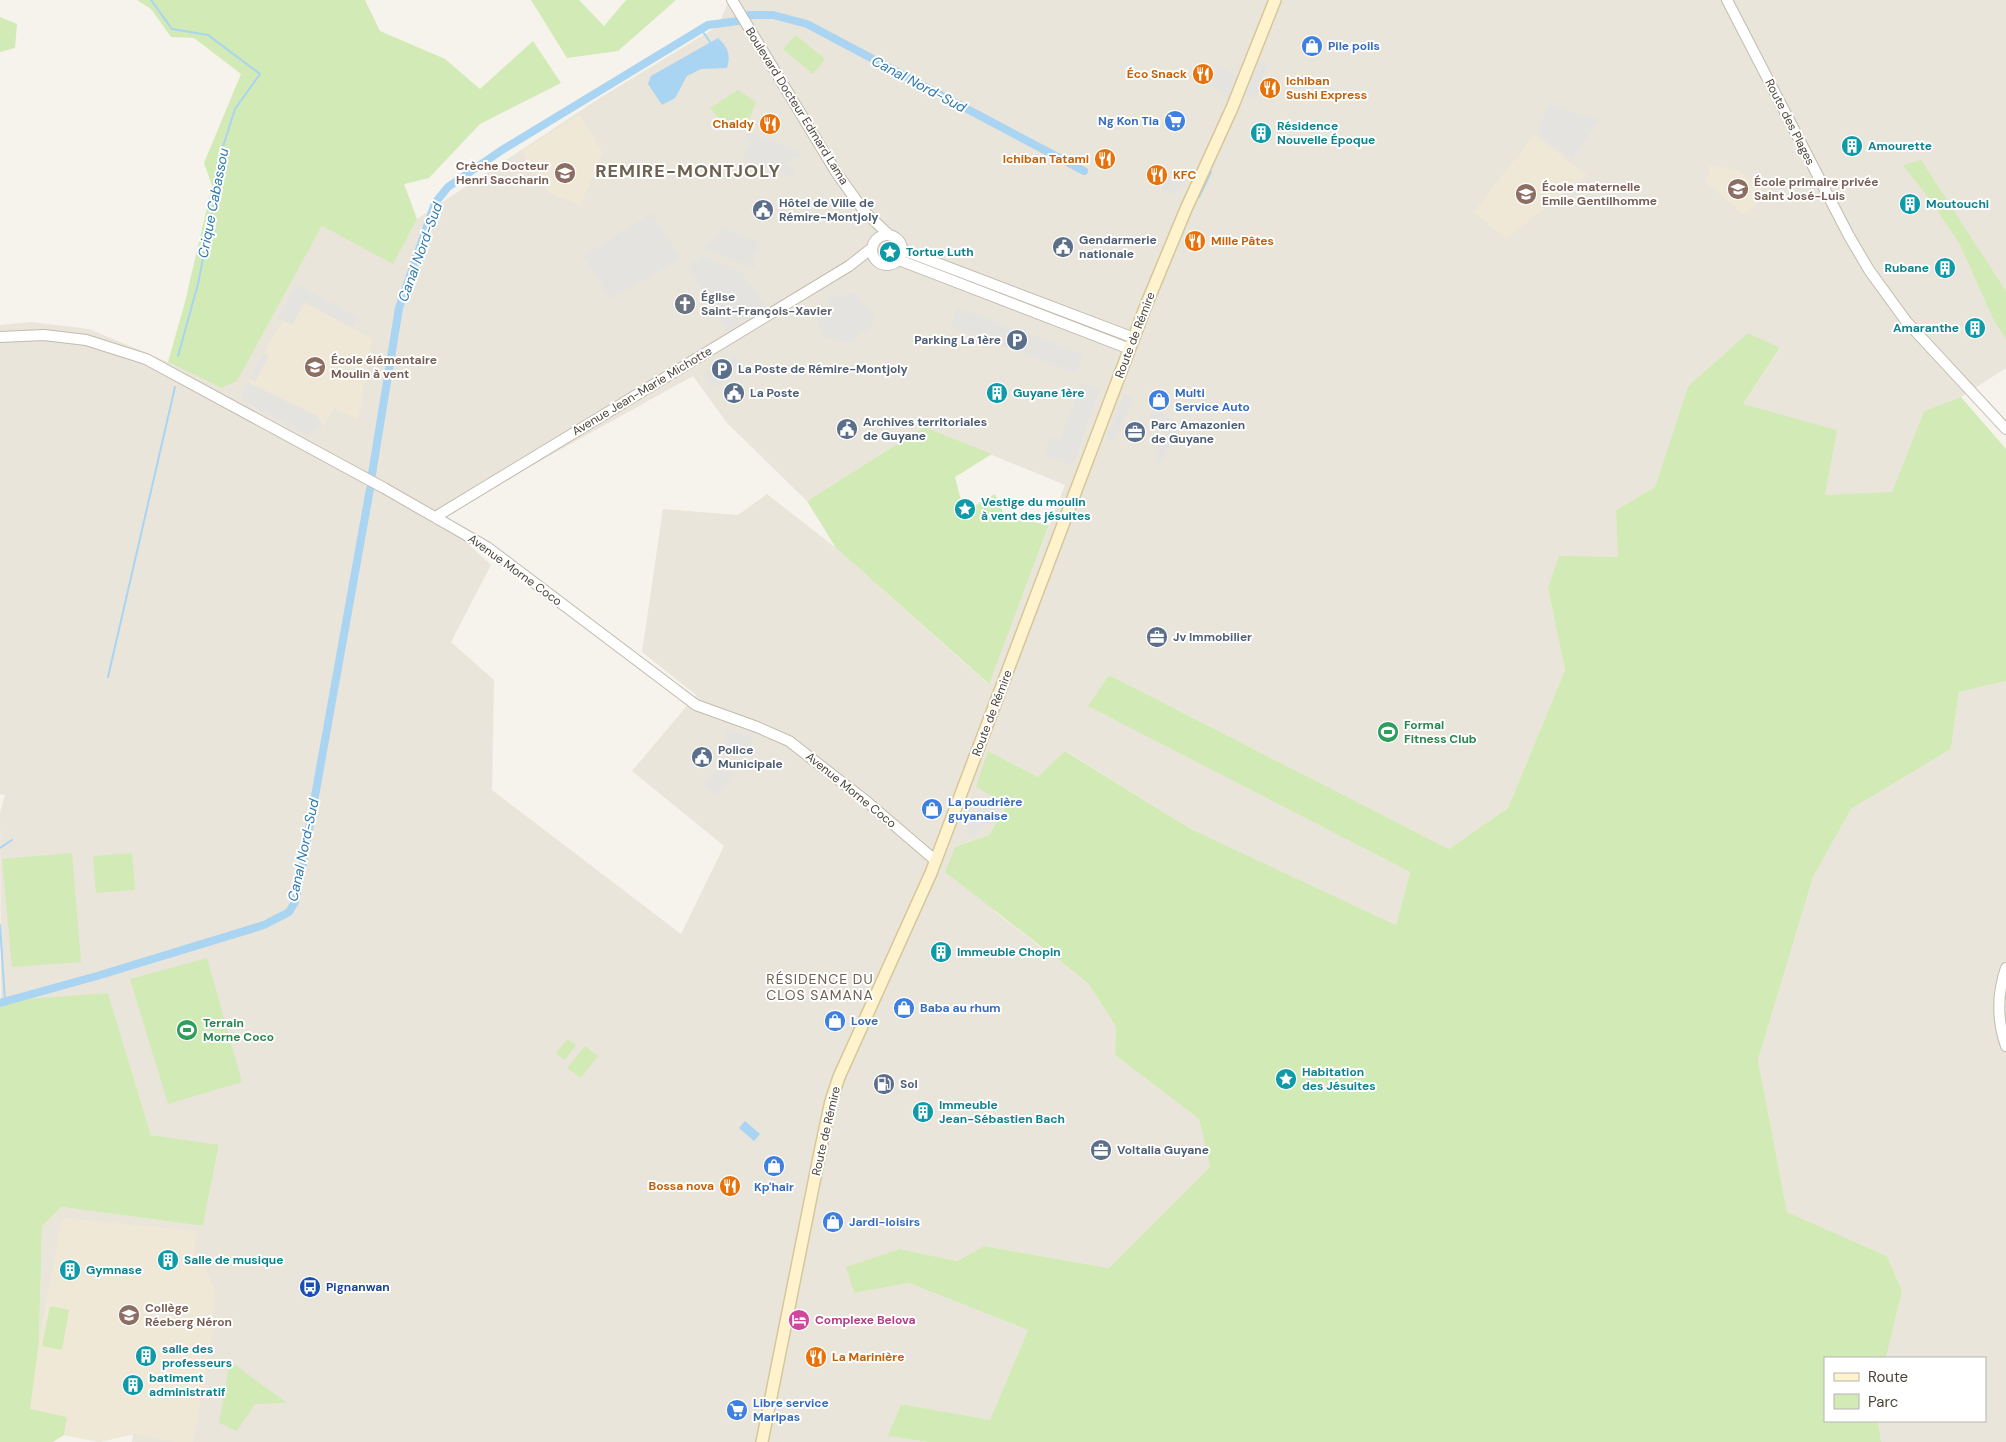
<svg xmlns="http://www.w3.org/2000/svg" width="2006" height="1442" font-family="'DM Sans',sans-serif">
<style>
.residential{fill:#eae5da;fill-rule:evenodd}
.education{fill:#efe8d6}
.green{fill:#d2eab5}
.parking{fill:#e5e3e0}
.water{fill:#a9d4f2}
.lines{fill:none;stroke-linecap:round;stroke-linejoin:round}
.stream{stroke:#a9d4f2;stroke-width:2}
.canal{stroke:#a9d4f2;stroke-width:8}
.tertiary-casing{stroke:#c2bbae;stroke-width:12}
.secondary-casing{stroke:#d6c79b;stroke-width:14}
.tertiary{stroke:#fff;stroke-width:10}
.secondary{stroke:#fff3cd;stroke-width:11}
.labels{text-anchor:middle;stroke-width:4;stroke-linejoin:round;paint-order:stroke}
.shop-label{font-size:12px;font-weight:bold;fill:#366cbe;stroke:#fff;text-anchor:start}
.food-label{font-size:12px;font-weight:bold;fill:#c56008;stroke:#fff;text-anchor:end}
.street-label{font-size:12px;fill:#4b4439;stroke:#fff}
.culture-label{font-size:12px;font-weight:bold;fill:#0d838f;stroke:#fff;text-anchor:start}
.education-label{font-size:12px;font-weight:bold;fill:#785e54;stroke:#fff;text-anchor:start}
.service-label{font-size:12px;font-weight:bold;fill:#4e5e75;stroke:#fff;text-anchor:start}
.worship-label{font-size:12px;font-weight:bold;fill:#5b616d;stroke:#fff;text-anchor:start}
.leisure-label{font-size:12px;font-weight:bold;fill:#27864d;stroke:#fff;text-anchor:start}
.transit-label{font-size:12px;font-weight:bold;fill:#164399;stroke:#fff;text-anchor:start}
.hotel-label{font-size:12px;font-weight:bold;fill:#b23c85;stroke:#fff;text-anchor:start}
.water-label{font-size:14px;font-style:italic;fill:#2e7ab2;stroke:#fff}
.neighbourhood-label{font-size:14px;letter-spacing:1px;fill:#6e6250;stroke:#fff}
.district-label{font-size:18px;font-weight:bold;letter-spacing:1px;fill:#6e6250;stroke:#fff}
</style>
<rect width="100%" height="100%" fill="#f6f3ec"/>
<!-- residential -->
<path class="residential" d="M729,0H2006V291L1977,247L1904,166L1930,200L1960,245L1993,319L2006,340V368L1961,397L1924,411L1892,493L1825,495L1743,404L1780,349L1748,334L1688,386L1655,487L1616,510L1619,557L1548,588L1565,670L1508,808L1449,849L1109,675L1089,706L1410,872L1396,925L1189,828L1066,751L1038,777L988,751L1006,805L989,835L955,847L995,912L1088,983L1116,1027L1115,1055L1199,1119L1210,1167L1109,1268L984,1246L957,1261L900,1249L854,1293L909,1283L1028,1330L990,1421L901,1404L889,1436L927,1442H132L133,1434L99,1442L64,1435L67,1417L30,1409L39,1342L42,1226L62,1207L203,1226L219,1146L151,1135L108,993L1,1003L0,813L5,795L0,794V325L31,322L89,329L168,362L221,388L237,380L322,226L393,263L417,219L595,101L718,26ZM693,376L727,423L807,501L924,427L1065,485L988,684L836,548L767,494L738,515L663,509L642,652L696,695L632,771L724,846L681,934L492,790L494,680L451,642L491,565L439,517Z
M2006,681V1442H1881L1878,1421H1985V1358H1886L1902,1291L1887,1256L1787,1212L1758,1060L1813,877L1851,809L1951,749L1959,692Z"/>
<!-- education -->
<path class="education" d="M579,115L603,153L580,205L549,193L522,151Z
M1534,135L1587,175L1506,239L1474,212Z
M1710,165L1739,171L1770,196L1743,214L1706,183Z
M304,302L372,339L358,420L334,408L323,426L317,416L248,382L250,378L255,381L269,356L264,353L283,320L292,325Z
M62,1218L197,1231L194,1257L204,1266L215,1289L211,1343L193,1442H174L134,1434L99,1442L64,1435L67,1417L30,1409L39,1342Z"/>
<!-- green -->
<path class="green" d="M137,0H365L380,31L445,59L480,89L533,41L561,83L480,124L429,178L404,184L417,219L393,264L322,226L237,381L221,388L168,362L185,302L212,186L204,163L241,74L194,38L171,37L151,9Z
M531,0H579L604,26L626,0H676L618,51L567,58Z
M0,17L17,24L15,48L0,52Z
M796,35L825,59L813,74L783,49Z
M738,90L756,102L750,117L729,130L710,108Z
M1921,160L2006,291V340L1993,319L1960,245L1930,200L1903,165Z
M1748,333L1780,348L1743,404L1837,430L1825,495L1892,492L1924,411L1961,397L2006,449V681L1959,692L1951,749L1851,809L1813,877L1758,1060L1787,1212L1887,1256L1902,1291L1886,1358H1825V1421H1878L1881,1442H927L888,1436L901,1404L990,1420L1028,1330L909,1283L854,1293L846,1267L900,1249L957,1261L984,1246L1109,1268L1210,1167L1199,1119L1115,1055L1116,1027L1088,983L945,872L955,847L989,835L1006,806L976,786L988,751L1038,777L1065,751L1189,828L1396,925L1410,872L1088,706L1109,675L1449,849L1508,808L1565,670L1548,588L1559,556L1618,557L1616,510L1655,487L1688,386Z
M924,427L992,454L955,477L964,512L995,494L1005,517L1049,525L989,684L836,548L807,501Z
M72,853L81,962L12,967L2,859Z
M132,853L135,890L96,893L93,856Z
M207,958L242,1082L168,1104L130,979Z
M108,993L151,1135L219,1145L203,1226L62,1207L42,1226L39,1342L30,1409L67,1417L64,1435L53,1442H0V1001Z
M567,1039L576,1045L565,1060L556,1054Z
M585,1046L598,1056L581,1078L567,1068Z
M50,1306L69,1310L62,1350L42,1346Z
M230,1361L287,1403L255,1404L237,1431L219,1423Z"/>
<!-- parking -->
<path class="parking" d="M1253,58L1268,64L1255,100L1239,92L1234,101L1205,82L1219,66L1243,79Z
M1550,104L1599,120L1572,160L1540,136L1538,126Z
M747,131L801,152L799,159L792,158L785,165L795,169L792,177L743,159L747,149L752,143L744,140Z
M1171,169L1186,177L1175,196L1161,188Z
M652,213L681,259L610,299L583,256Z
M721,227L759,242L760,250L750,258L754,260L755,269L705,249L706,244L719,236Z
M704,256L741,272L767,306L727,331L687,266Z
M296,284L358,317L352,328L305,302L292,325L278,318Z
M859,294L860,300L875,316L866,335L862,332L852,342H841L831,337L825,339L813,314L821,311L822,314L830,313L828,297Z
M958,308L1083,354L1076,373L951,327Z
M264,353L269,356L255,381L250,378Z
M735,355L741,365L724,375L722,384L712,389L703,374Z
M1082,382L1100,389L1072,466L1044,456L1051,437L1060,440Z
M248,383L317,416L323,426L307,435L240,399Z
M1124,394L1134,399L1113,441L1105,438Z
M1154,410L1183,425L1160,465L1154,462L1158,455L1154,453L1167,428L1149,418Z
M727,730L752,736L748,754L723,749Z
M716,770L733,773L731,783H723L726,785L717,795L703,785Z
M983,797L1001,805L992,825L985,822L974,838L965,831L974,817Z"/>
<!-- water -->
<path class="water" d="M718,38C728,47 731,55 727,68L701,69L687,76L675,98L662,105L648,84L651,76Z
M745,1121L760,1134L754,1141L739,1128Z"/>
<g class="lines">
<!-- stream -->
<path class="stream" d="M151,0L172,29L208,35L260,74L235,109L220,156L213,207L198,284L178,356
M701,29L710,42
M1199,197L1211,172
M108,677L175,387
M0,848L12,840
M0,925L5,1001"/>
<!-- canal -->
<path class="canal" d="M749,15H773L807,24L1084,171
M372,474L399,308L435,203L448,187L502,150L708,25L738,21
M0,1003L97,976L264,925L289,912L295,902L303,863L370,489"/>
<!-- tertiary casing -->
<g class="tertiary-casing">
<path id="tertiary" d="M732,0L836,172L864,211L888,234
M1727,0L1849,236L1869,270L1906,321L2006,429
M872 250a15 15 0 1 1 30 0a15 15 0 1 1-30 0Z
M903,250L1134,338
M899,260L1130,349
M0,337L44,335L86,340L146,359L384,488L487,547L696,705L757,727L789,741L866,801L936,861
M436,518L437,516L849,266L872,248
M2006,968C1997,994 1997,1020 2006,1046"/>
</g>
<!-- secondary casing -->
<g class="secondary-casing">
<path id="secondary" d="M762,1442L821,1147L831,1101L839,1077L931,873L1147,303L1186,209L1232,108L1275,0"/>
</g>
<!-- tertiary -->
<use href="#tertiary" class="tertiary"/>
<!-- secondary -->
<use href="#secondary" class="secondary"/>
</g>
<!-- icons -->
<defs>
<g id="shop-disc" transform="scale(1.125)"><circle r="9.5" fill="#3f7fe0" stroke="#fff"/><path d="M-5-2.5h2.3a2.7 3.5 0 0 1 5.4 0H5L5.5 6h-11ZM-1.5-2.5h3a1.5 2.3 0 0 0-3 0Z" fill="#fff"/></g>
<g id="restaurant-disc" transform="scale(1.125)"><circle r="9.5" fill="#e8710a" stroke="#fff"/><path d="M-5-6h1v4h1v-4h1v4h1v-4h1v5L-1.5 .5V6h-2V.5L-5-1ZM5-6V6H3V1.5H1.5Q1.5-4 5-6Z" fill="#fff"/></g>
<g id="supermarket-disc" transform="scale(1.125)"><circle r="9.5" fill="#3f7fe0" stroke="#fff"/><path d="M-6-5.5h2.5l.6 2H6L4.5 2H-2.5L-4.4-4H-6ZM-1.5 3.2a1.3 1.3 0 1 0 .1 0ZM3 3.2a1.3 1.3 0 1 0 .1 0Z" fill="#fff"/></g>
<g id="building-disc" transform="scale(1.125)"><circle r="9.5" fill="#0f9aa8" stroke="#fff"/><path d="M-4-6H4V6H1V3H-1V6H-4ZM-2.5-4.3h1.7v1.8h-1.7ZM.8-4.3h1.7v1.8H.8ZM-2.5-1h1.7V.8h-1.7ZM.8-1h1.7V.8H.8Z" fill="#fff"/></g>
<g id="school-disc" transform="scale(1.125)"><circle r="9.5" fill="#8d6e63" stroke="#fff"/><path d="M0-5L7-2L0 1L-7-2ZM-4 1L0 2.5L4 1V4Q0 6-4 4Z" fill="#fff"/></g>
<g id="civic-disc" transform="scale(1.125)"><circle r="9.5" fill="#5c6f8a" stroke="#fff"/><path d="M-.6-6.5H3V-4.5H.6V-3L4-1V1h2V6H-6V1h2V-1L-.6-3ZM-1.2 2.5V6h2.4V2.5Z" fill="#fff"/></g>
<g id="sight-disc" transform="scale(1.125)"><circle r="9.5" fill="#0f9aa8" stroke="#fff"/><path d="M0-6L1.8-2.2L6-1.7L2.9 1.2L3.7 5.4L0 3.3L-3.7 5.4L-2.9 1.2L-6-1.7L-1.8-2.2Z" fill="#fff"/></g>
<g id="church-disc" transform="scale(1.125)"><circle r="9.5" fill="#6b7280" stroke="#fff"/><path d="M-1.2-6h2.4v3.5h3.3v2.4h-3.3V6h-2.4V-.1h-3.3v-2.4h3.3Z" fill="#fff"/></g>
<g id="parking-disc" transform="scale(1.125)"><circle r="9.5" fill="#5c6f8a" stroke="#fff"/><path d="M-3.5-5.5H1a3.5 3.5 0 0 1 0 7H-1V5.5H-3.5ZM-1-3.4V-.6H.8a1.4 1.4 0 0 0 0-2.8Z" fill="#fff"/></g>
<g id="office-disc" transform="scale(1.125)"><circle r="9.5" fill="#5c6f8a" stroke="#fff"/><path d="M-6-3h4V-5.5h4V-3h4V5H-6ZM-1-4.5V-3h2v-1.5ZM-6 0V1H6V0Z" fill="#fff"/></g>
<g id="stadium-disc" transform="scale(1.125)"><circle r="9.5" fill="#2e9e5b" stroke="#fff"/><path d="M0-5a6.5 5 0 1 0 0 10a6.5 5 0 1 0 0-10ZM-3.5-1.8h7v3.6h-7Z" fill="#fff"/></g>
<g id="fuel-disc" transform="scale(1.125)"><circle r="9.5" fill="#5c6f8a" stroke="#fff"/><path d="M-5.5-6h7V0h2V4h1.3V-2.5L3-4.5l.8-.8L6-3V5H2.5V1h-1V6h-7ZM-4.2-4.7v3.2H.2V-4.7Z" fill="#fff"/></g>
<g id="bus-disc" transform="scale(1.125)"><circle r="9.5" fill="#1a4fb4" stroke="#fff"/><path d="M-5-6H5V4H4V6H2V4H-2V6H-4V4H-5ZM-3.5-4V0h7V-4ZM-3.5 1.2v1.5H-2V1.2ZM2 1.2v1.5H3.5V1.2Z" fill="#fff"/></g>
<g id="hotel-disc" transform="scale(1.125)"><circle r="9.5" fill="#d1479c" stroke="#fff"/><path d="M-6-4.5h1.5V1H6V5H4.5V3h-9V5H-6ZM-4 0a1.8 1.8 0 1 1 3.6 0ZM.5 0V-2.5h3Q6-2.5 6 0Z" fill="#fff"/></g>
</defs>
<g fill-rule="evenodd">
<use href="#shop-disc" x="1312" y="46"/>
<use href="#restaurant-disc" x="1203" y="74"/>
<use href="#restaurant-disc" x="1270" y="88"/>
<use href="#supermarket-disc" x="1175" y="121"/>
<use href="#restaurant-disc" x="770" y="124"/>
<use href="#building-disc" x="1261" y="133"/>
<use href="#building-disc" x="1852" y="146"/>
<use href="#restaurant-disc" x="1105" y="159"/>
<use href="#school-disc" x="565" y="173"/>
<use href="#restaurant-disc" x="1157" y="175"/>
<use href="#school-disc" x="1738" y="189"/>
<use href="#school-disc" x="1526" y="194"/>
<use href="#building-disc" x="1910" y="204"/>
<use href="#civic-disc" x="763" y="210"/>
<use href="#restaurant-disc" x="1195" y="241"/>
<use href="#civic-disc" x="1063" y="247"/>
<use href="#sight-disc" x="890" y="252"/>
<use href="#building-disc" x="1945" y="268"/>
<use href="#church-disc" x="685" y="304"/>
<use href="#building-disc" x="1975" y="328"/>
<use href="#parking-disc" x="1017" y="340"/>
<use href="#school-disc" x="315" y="367"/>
<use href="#parking-disc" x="722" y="369"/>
<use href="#civic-disc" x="734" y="393"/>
<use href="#building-disc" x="997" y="393"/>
<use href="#shop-disc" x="1159" y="400"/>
<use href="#civic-disc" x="847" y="429"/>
<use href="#office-disc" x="1135" y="432"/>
<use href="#sight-disc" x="965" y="509"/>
<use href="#office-disc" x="1157" y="637"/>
<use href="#stadium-disc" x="1388" y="732"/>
<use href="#civic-disc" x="702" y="757"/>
<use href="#shop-disc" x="932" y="809"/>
<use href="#building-disc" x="941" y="952"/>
<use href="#shop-disc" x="904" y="1008"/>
<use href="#shop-disc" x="835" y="1021"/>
<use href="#stadium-disc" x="187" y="1030"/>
<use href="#sight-disc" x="1286" y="1079"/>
<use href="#fuel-disc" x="884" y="1084"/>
<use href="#building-disc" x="923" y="1112"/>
<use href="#office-disc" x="1101" y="1150"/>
<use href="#shop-disc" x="774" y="1166"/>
<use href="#restaurant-disc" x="730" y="1186"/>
<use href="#shop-disc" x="833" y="1222"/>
<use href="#building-disc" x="168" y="1260"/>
<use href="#building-disc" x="70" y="1270"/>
<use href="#bus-disc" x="310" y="1287"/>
<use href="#school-disc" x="129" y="1315"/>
<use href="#hotel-disc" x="799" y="1320"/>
<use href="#building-disc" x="146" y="1356"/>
<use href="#restaurant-disc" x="816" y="1357"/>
<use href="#building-disc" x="133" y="1385"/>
<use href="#supermarket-disc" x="737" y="1410"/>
</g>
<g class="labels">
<!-- shop labels -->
<g class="shop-label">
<text x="1328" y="50">Pile poils</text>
<text x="1159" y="125" text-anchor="end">Ng Kon Tia</text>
<text x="1175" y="397">Multi<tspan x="1175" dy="14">Service Auto</tspan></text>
<text x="948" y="806">La poudrière<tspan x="948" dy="14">guyanaise</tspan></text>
<text x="920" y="1012">Baba au rhum</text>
<text x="851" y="1025">Love</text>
<text x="774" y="1191" text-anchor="middle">Kp'hair</text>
<text x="849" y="1226">Jardi-loisirs</text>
<text x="753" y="1407">Libre service<tspan x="753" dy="14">Maripas</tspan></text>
</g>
<!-- food labels -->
<g class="food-label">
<text x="1187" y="78">Éco Snack</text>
<text x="1286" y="85" text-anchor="start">Ichiban<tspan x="1286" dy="14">Sushi Express</tspan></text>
<text x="754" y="128">Chaldy</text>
<text x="1089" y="163">Ichiban Tatami</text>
<text x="1173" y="179" text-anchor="start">KFC</text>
<text x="1211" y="245" text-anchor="start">Mille Pâtes</text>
<text x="714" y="1190">Bossa nova</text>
<text x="832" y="1361" text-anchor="start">La Marinière</text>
</g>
<!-- street labels -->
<g class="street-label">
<text transform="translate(797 106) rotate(58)" y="4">Boulevard Docteur Edmard Lama</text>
<text transform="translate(1790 122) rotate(63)" y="4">Route des Plages</text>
<text transform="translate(1135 335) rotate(-69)" y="4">Route de Rémire</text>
<text transform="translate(642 391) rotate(-31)" y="4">Avenue Jean-Marie Michotte</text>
<text transform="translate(515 570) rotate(36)" y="4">Avenue Morne Coco</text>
<text transform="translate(992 713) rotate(-69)" y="4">Route de Rémire</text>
<text transform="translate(851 790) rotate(39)" y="4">Avenue Morne Coco</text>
<text transform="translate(826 1131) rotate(-77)" y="4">Route de Rémire</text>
</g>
<!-- culture labels -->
<g class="culture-label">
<text x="1277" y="130">Résidence<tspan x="1277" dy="14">Nouvelle Époque</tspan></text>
<text x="1868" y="150">Amourette</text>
<text x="1926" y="208">Moutouchi</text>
<text x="906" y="256">Tortue Luth</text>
<text x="1929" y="272" text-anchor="end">Rubane</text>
<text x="1959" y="332" text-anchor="end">Amaranthe</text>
<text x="1013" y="397">Guyane 1ère</text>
<text x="981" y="506">Vestige du moulin<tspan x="981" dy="14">à vent des jésuites</tspan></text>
<text x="957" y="956">Immeuble Chopin</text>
<text x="1302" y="1076">Habitation<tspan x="1302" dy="14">des Jésuites</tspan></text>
<text x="939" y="1109">Immeuble<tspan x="939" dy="14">Jean-Sébastien Bach</tspan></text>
<text x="184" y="1264">Salle de musique</text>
<text x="86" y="1274">Gymnase</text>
<text x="162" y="1353">salle des<tspan x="162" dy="14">professeurs</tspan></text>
<text x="149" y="1382">batiment<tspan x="149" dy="14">administratif</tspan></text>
</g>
<!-- education labels -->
<g class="education-label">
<text x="549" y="170" text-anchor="end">Crèche Docteur<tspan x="549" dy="14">Henri Saccharin</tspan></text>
<text x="1754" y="186">École primaire privée<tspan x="1754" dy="14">Saint José-Luis</tspan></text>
<text x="1542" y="191">École maternelle<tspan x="1542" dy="14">Emile Gentilhomme</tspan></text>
<text x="331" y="364">École élémentaire<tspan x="331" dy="14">Moulin à vent</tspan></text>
<text x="145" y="1312">Collège<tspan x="145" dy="14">Réeberg Néron</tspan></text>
</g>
<!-- service labels -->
<g class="service-label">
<text x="779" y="207">Hôtel de Ville de<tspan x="779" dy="14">Rémire-Montjoly</tspan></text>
<text x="1079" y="244">Gendarmerie<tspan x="1079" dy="14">nationale</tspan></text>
<text x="1001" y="344" text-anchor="end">Parking La 1ère</text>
<text x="738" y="373">La Poste de Rémire-Montjoly</text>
<text x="750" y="397">La Poste</text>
<text x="863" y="426">Archives territoriales<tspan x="863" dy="14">de Guyane</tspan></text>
<text x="1151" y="429">Parc Amazonien<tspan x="1151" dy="14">de Guyane</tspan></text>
<text x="1173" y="641">Jv Immobilier</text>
<text x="718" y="754">Police<tspan x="718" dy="14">Municipale</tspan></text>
<text x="900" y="1088">Sol</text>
<text x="1117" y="1154">Voltalia Guyane</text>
</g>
<!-- worship labels -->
<g class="worship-label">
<text x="701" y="301">Église<tspan x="701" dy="14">Saint-François-Xavier</tspan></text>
</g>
<!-- leisure labels -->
<g class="leisure-label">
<text x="1404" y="729">Formal<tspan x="1404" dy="14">Fitness Club</tspan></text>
<text x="203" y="1027">Terrain<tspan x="203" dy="14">Morne Coco</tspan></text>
</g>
<!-- transit labels -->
<g class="transit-label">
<text x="326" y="1291">Pignanwan</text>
</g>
<!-- hotel labels -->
<g class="hotel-label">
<text x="815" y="1324">Complexe Belova</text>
</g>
<!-- water labels -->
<g class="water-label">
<text transform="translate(919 84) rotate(28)" y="5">Canal Nord-Sud</text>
<text transform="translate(213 203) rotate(-79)" y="5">Crique Cabassou</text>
<text transform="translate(420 252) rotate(-70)" y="5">Canal Nord-Sud</text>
<text transform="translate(303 850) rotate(-78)" y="5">Canal Nord-Sud</text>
</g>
<!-- neighbourhood labels -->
<g class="neighbourhood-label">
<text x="820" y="984">RÉSIDENCE DU<tspan x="820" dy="16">CLOS SAMANA</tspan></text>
</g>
<!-- district labels -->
<g class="district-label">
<text x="688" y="177">REMIRE-MONTJOLY</text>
</g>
</g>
<!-- legend -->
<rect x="1824" y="1357" width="162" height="65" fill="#ffffff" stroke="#b7b4b0"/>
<rect x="1834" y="1373" width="25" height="8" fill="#fff3cd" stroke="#b7b4b0"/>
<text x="1868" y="1382" font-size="15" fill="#4b4439">Route</text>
<rect x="1834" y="1394" width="25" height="15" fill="#d2eab5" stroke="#b7b4b0"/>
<text x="1868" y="1407" font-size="15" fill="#4b4439">Parc</text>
</svg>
